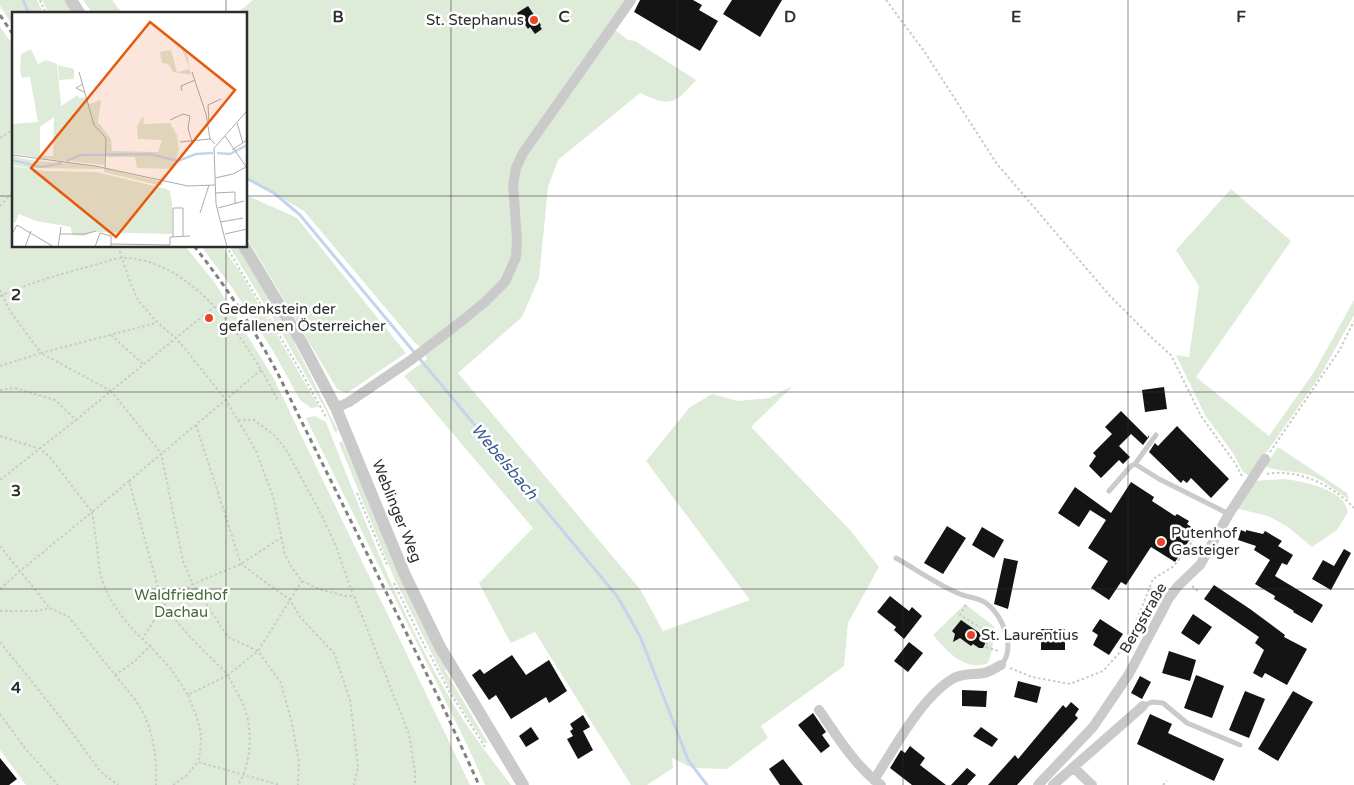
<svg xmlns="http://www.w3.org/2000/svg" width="1354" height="785" font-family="'Varela Round',sans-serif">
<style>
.green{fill:#dfebd9}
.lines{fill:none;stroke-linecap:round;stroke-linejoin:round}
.stream{stroke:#c4d4ec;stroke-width:3}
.building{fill:#141414}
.path{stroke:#cacaca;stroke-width:2;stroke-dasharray:2.5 2.5;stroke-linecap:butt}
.service{stroke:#cacaca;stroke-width:5}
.minor{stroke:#cacaca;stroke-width:10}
.tertiary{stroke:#cacaca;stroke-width:12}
.rail{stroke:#828282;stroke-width:3;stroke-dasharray:5 4;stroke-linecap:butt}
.grid{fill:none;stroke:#2d2d2d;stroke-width:1;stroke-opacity:0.55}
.poi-dot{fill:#ea4528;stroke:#fff;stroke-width:2}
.labels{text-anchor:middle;stroke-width:5;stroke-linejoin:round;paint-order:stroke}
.poi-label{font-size:15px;fill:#2d2d2d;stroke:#fff;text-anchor:start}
.street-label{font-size:15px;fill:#2d2d2d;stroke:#fff}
.park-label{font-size:15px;fill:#456939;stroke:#fff}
.water-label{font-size:16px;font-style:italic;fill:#395b90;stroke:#fff}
.inset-river{fill:none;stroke:#c4d4ec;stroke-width:2.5}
.inset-road{fill:none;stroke:#ababab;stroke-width:1}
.view{fill:#e8590c;fill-opacity:0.15;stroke:#e8590c;stroke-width:2.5}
.inset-edge{fill:none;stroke:#2d2d2d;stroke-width:2.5}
.grid-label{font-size:16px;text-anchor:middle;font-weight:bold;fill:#2d2d2d;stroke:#fff;stroke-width:5;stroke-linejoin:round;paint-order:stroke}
</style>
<rect width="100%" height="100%" fill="#fff"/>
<!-- green -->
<path class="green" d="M0,0H37L44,14H14V28L0,6Z
M42,0H66L75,14H49Z
M83,0H112L123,14H93Z
M253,0H634L614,29L628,40L635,41L696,80C674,105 670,107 640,93L558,160L548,187L539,278L522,317L458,373L640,589L663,631L750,600L646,461L690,407L712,394L738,401L769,398L793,386L751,427L850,530L879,567L848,623L844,666L761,726L768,738L727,769L692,768L672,758L673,768L647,785H631L535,632L511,643L509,640L479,583L533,528L404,376L427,359L422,348L415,343L304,211L246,177V14H236Z
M0,27L14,46V246H185L215,283L273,377L470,785H26L0,750Z
M1231,189L1291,241L1196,377L1269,436L1314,372L1354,300V315L1320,376L1250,476L1243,472L1233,453L1205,415L1176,355L1189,357L1199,286L1176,250Z
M246,195L297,218L406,353L347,393L337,389L246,236Z
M201,246H222L240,272L319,407L311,408L300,400L273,351L233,289Z
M229,246H238L287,328L338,431L335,432L326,411L280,330Z
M315,416L326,422C366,524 405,629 464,721C479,743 495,764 511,785H485L468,747L306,418Z
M342,441L447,668L445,670L488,743H484L450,690L394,578L339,443Z
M1278,447L1347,493L1349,500C1336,491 1323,479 1308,475C1294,470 1279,473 1265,466Z
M1284,479C1302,481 1330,487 1343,501C1345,504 1347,509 1348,512L1337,530L1312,547L1288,527L1268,516L1235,508L1252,481Z
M965,604L995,627L992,650L988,663C964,672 947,651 933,635Z"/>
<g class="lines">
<!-- stream -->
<path class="stream" d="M23,0L29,14
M246,178L274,193L300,215L617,596L640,636L688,760L707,785"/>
</g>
<!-- building -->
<path class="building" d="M640,0H693L702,5L699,10L718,21L700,51L634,12Z
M732,0H782L760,37L723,14Z
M528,6L541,25L540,26L542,29L535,34L530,27L528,29L517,13Z
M1164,387L1167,409L1145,412L1142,390Z
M1121,411L1148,438V435L1149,437L1143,445L1131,434L1119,446L1130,457L1123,464L1119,460L1101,478L1089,466L1096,456L1093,453L1112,434L1105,427Z
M1177,426L1229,479L1211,498L1191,478L1187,483L1183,480L1181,483L1149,452L1155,443L1158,446Z
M1131,482L1154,497L1152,501L1175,516L1177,514L1189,521L1187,524L1196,530L1175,562L1151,547L1126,585L1121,582L1109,600L1091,588L1108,561L1088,548L1106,520L1090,510L1079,527L1058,513L1075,487L1111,513Z
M947,526L966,538L943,574L924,563Z
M982,527L1004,540L994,558L972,545Z
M1241,530L1246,532V530L1263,534L1265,531L1282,541L1278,546L1293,555L1287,565L1282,563L1275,576L1323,605L1312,623L1293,612L1294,611L1274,599L1275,596L1255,584L1270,560L1254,550L1256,546L1238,540Z
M1344,549L1351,553L1331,590L1312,579L1323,560L1334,566Z
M1004,558L1018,561L1008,609L994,604Z
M1214,585L1250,609L1285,635L1284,637L1307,649L1287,685L1265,673L1262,678L1253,673L1264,650L1255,643L1259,637L1204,599Z
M890,596L909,611L912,607L922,616L904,639L894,630L896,627L877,612Z
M1193,614L1212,627L1199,645L1181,633Z
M1100,619L1123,634L1109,655L1093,645L1098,635L1092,631Z
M961,620L984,636L985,644L983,648H979L973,644L971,646L960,638L953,642L955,634L952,631Z
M1041,629H1065V650H1041Z
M909,642L923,653L908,672L894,661Z
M1169,651L1196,660L1190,681L1162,673Z
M512,655L526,675L549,660L567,691L549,703L546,697L511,719L496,695L489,700L472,675L480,669L484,674Z
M1196,675L1224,686L1212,718L1184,708Z
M1140,676L1151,682L1142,699L1131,693Z
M1018,681L1041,687L1037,703L1014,697Z
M962,690L987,691L986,707L962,706Z
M1245,691L1265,699L1249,738L1229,730Z
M1293,691L1313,702L1278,761L1258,749Z
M1071,702L1079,709L1075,715L1078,718L1017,785H988L1015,755L1018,759L1063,705L1066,708Z
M813,713L826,732L822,735L830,746L821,753L798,725Z
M1150,714L1172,724L1168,733L1224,759L1214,781L1137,744Z
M583,715L590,727L583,731L593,750L578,759L567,739L573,736L570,731L573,729L570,724Z
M531,727L539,739L526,747L519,736Z
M981,727L998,739L992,747L973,736Z
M910,746L925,758L920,765L946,785H912L890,768L901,750L905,753Z
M0,758L17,779L9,785H0Z
M783,759L803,785H780L769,769Z
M967,768L976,775L967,785H951Z"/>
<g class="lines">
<!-- path -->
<path class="path" d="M40,0L46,14
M886,0L924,51L997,164L1110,296L1151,337L1171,355L1201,416L1235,463L1242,476
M0,138L14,129
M0,206L14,191
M118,246L130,282L138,300L157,322L177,339L226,400L256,451L273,496L285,555L292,568L302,581L319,589L345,596H354L409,734L415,772V785
M226,246L304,377L327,419
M0,290L10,311L41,353L156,323
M0,296C31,282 65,273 98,264C105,262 115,258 123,258C194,259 250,345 278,401
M111,335L144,365
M0,366L41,353L111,391L214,307
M0,390L15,388L55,400L76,420L0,480
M76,420L111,391L161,453L183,561L193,584L164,604L143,638
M238,420H254L273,434L285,448L319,510L336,546L353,595
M196,425L241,564L290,600L300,617L334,653L350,700L358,767L354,785
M0,436L40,449L49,456L92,512L129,481L160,595C174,625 205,651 228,675L258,651L302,581
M1270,452L1339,351L1354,321
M1267,474C1298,468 1334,486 1354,508
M129,481L261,370
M357,493L388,567
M282,537L241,564L193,584L228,637L258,651L281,683L292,723L299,763L298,785
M0,546L20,571L92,512C95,530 97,547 99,566C104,599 126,624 150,646
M394,583L427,651
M1192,586L1199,592
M0,589L20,571L49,607
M966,605L960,615L989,633L986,647L999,651
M0,611H36L49,608L68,616L115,675L134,662L150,646L171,669L188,695L228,675C233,686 241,698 245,709C253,733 251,764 238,785
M1137,635L1141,613
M0,642L61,718L101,772L118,785
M430,655L449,691L485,747
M1010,668L1032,677L1070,684L1103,671L1121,651L1134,627L1153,579L1174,566L1194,539L1205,537
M115,675C124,686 134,697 141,709C154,732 157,760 156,785
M188,695C198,720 205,733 198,762L280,785
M0,714L24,747L58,785
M173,785L186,776L198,762
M1163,785L1167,781"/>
<!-- service -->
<path class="service" d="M1135,464L1156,435
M1109,491L1131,466L1135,464L1159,479L1229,514
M896,558C917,570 938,585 960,594C969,598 978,597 986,603C1002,615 1017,648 1001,665
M1143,706L1152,702L1163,703L1187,723L1240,745"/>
<!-- minor -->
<path class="minor" d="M336,408L349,402L411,360L463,320L486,301L505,282L516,257L517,239L513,185L516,168L523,153L631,0
M819,710C837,736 855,766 881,785
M1074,768L1092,785
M874,780C894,749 922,696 954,678C964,673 973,675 984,673C990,672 995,668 1001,665
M1038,785L1093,727L1129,674L1169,598L1178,586L1200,565L1229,514L1265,459
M1053,785L1143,706"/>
<!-- tertiary -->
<path class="tertiary" d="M71,0L80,14
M244,246L302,343L336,408L404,573L440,647L523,785"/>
<!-- rail -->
<path class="rail" d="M0,15L14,36
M194,246C226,286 254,329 278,374L446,713L479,785"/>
</g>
<!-- grid -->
<path class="grid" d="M226,0V14M451,0V785M677,0V785M903,0V785M1128,0V785M0,196H14M246,196H1354M226,246V785M0,392H1354M0,589H1354"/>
<!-- markers -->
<g class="poi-dot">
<circle cx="534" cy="20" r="5"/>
<circle cx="209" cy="318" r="5"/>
<circle cx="1161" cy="542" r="5"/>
<circle cx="971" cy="635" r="5"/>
</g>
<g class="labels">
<!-- poi labels -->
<g class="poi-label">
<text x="524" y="25" text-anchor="end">St. Stephanus</text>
<text x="219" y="314">Gedenkstein der<tspan x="219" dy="17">gefallenen Österreicher</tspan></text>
<text x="1171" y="538">Putenhof<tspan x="1171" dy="17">Gasteiger</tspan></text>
<text x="981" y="640">St. Laurentius</text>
</g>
<!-- street labels -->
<g class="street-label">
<text transform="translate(397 511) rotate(68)" y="5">Weblinger Weg</text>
<text transform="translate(1143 618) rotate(-60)" y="5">Bergstraße</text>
</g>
<!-- park labels -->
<g class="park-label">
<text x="181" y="600">Waldfriedhof<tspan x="181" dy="17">Dachau</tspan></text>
</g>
<!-- water labels -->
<g class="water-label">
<text transform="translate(505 461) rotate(50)" y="6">Webelsbach</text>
</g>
</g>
<!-- overview -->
<g transform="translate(12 12)">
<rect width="235" height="235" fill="#fff"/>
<path d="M167,30L173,39L176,46L179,63L161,60L156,52L150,51L148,40L159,38L165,60L178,57ZM19,37L26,52L34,48L45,52L49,94L66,83L67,86L74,85L77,92L89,88L86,110L99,127L100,139L146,140L150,128L126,127L125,114L131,104L132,112L158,111L165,123L167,138L161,157L125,156L123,145H96L94,141L69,142L52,149L0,142V112L26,110L18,65L10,66L8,59L9,42ZM42,105L41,144H28V115ZM46,53L62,57V67L47,68ZM69,143H93L92,153L57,149ZM0,144L24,149L68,152L96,157L150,170V174L92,160V157L17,156L0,153ZM0,154L34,159L84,160L154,177L158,179L160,192V222L80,220L72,224L60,223L59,215L24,209L7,202L3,211L0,210Z" fill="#dfebd9" fill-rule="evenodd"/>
<path class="inset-river" d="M205,141L218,142L235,133M0,148L29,155L50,151M54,149L69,143L138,142L166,149L184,142L201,141"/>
<path class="inset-road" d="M67,60L82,113L94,126L93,156M180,60L194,102L198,127L203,132M71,72L64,76L72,80M170,79L169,74L183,68M158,108L171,102L178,104L176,116L180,130M197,111L196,93L209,87M225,111L231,131M213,124L235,156M168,130L198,127M220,138L235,128M0,143L83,154L176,174L203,173M203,166L221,162L234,155M203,181L223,180V192M206,196L232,189M188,201L197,173M209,210L231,206M0,222L5,213L42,235M48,222H73L84,219M213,222L235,217M161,225V196H171V224M99,232L158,233M158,233V225L178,224M13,235L19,219M46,235L49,215M83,235L88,221L99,224V235M215,235L204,192L202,136L235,99"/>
<path class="view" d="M138,10L223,78L104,225L19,156Z"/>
<rect width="235" height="235" class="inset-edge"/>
</g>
<g class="grid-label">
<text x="338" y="22">B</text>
<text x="564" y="22">C</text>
<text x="790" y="22">D</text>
<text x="1016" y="22">E</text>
<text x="1241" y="22">F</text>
<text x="16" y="300">2</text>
<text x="16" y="496">3</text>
<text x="16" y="693">4</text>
</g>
</svg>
